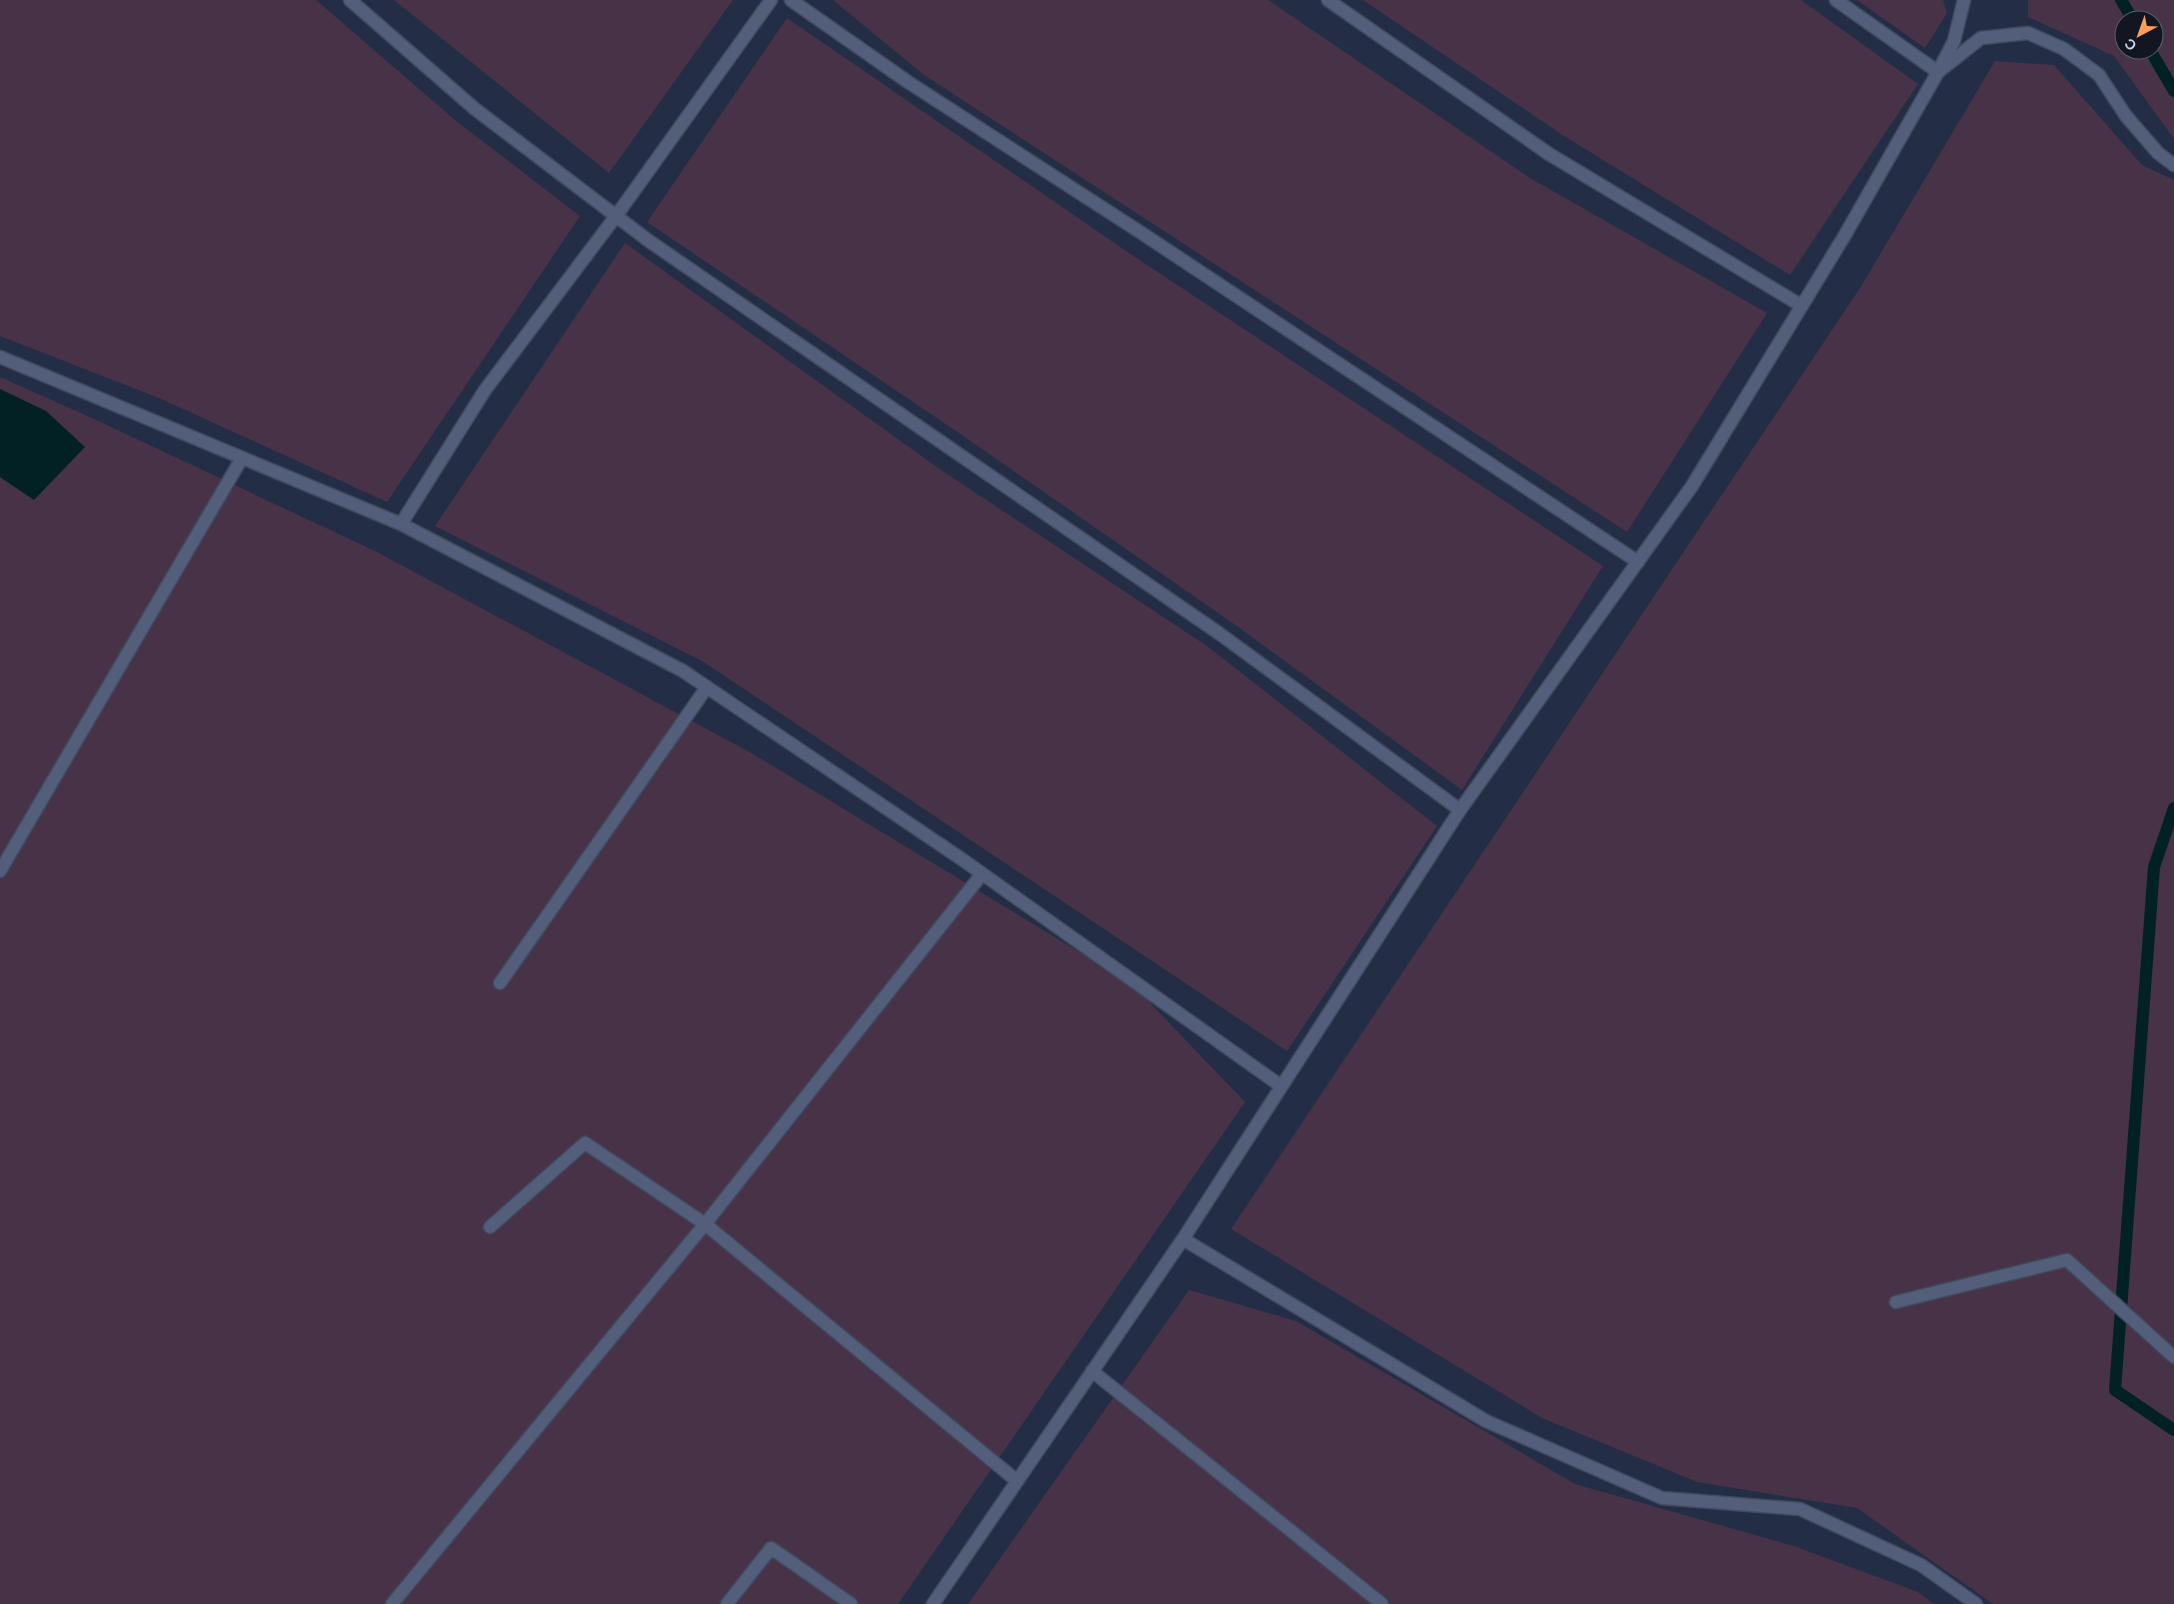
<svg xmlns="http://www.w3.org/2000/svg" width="2174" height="1604" font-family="Barlow,sans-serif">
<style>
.green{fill:#473248;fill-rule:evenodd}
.water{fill:#012125}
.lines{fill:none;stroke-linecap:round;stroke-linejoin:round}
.stream{stroke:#012125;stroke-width:12}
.lane-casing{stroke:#414a5f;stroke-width:15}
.lane{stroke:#525e7a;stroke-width:12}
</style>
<rect width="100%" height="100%" fill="#232d46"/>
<!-- green -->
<path class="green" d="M0,0H316L455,120L580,216L387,502L159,398L0,336Z
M394,0H733L609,173Z
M833,0H1268L1530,178L1767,313L1627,532L924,75Z
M1363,0H1801L1918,84L1790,275L1564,136Z
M1857,0H1943L1947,13L1925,48Z
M2028,0H2174V139L2114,56L2028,17ZM2124,20H2154V50H2124Z
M787,18L1135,257L1603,566L1462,790L1234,624L956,431L647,222Z
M1995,61L2054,65L2142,165L2174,180V1604H1993L1857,1508L1697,1482L1542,1418L1231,1229L1860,288Z
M625,243L941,470L1207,646L1437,826L1287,1051L702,661L435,526Z
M0,377L92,418L377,552L755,755L1132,984L1245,1102L898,1604H0Z
M1189,1290L1296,1321L1575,1484L1794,1546L1918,1592L1934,1604H968Z"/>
<!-- water -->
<path class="water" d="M0,389L46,411L85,447L34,500L0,477Z"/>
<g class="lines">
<!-- stream -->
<path class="stream" d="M2121,0L2133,20
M2150,50L2174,91
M2174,808L2154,867L2115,1390L2174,1430"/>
<!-- lane casing -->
<g class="lane-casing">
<path id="lane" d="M350,0L475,109L649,241L1220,634L1460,810L1183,1239
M771,0L616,216L485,390L401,524L683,671L963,860L1281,1086
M791,0L908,82L1140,232L1638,562
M1328,0L1549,154L1802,306
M1964,0L1954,41L1938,72L1981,38L2028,33L2064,49L2099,75L2126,116L2158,153L2174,165
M0,357L401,524
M1460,810L1692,486L1845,235L1938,72L1836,0
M0,871L242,458
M982,874L705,1224L1017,1481
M500,983L707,687
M1896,1302L2067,1260L2174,1357
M1092,1371L1382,1604
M392,1604L705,1224L585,1143L490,1227
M727,1604L771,1548L851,1604
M933,1604L1183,1239L1486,1421L1662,1498L1800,1509L1921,1565L1976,1604"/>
</g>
<!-- lane -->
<use href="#lane" class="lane"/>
</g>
<!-- north arrow -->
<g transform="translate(2139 35) rotate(221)"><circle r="24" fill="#111621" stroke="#5b616e"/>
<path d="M0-4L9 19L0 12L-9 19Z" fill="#fe9c58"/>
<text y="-8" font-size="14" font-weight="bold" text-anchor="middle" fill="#cad1e2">С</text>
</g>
</svg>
